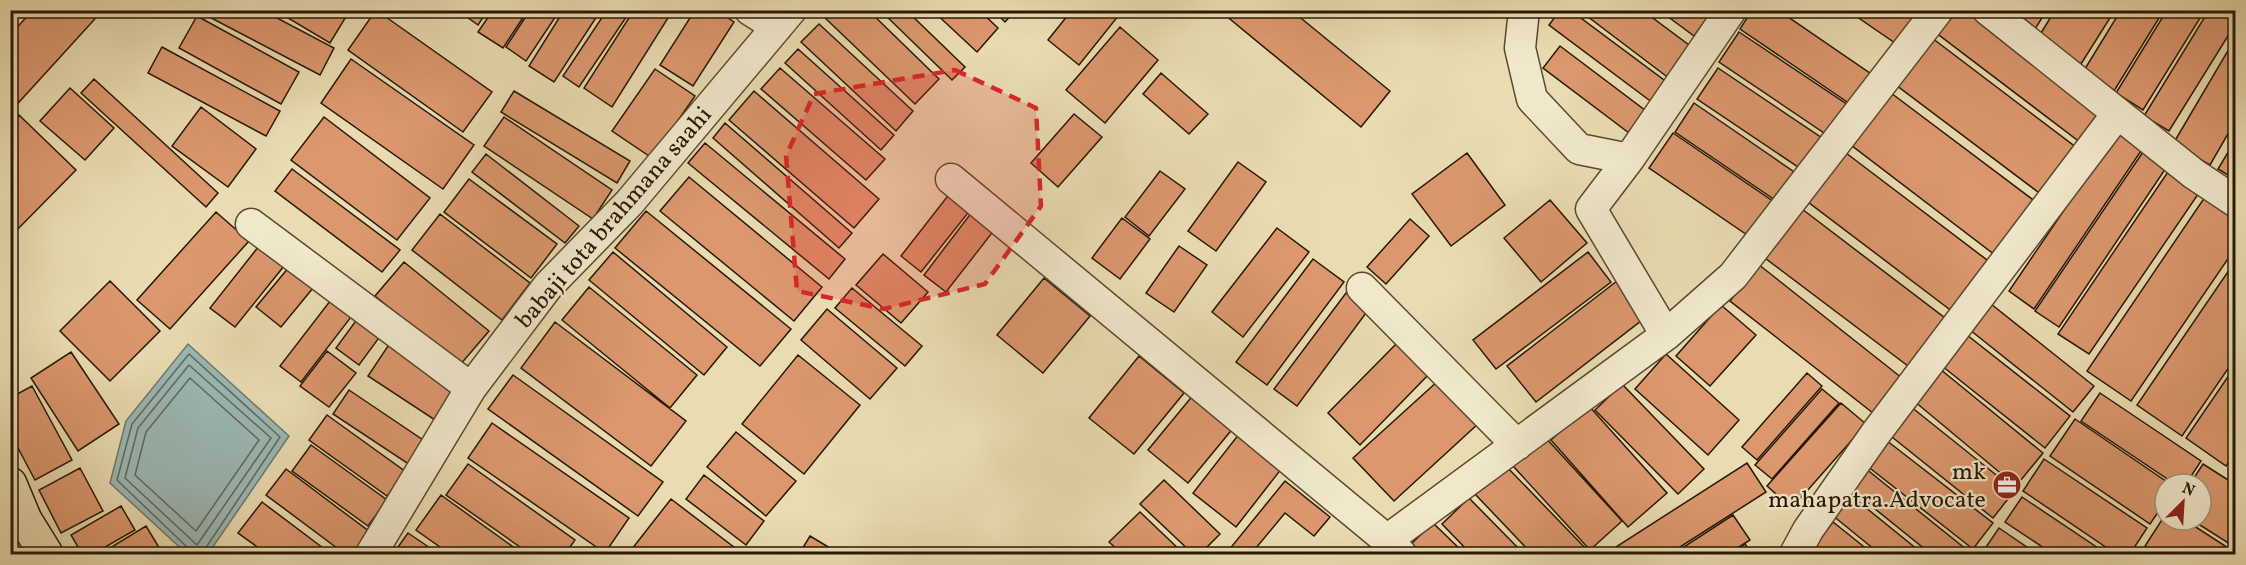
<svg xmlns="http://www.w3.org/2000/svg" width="2246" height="565" font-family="Vollkorn,serif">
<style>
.water{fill:#9bb9b6;stroke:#6d796f;stroke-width:1.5}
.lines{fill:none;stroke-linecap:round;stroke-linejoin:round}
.shore{stroke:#61685d;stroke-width:1.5}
.building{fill:#dc976e;stroke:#271804;stroke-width:1.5}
.minor-casing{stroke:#58492f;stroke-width:33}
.primary-casing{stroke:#271804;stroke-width:36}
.minor{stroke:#f1e8cc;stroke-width:30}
.primary{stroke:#eadcb1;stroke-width:33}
.marked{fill:#d62828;fill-opacity:0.2;stroke:#d62828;stroke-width:4.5;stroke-dasharray:12 8;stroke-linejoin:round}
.labels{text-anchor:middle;stroke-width:4.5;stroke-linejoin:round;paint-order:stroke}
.street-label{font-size:24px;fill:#271804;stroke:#f1e8cc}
.poi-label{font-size:24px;fill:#271804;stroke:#f1e8cc;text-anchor:end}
</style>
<rect width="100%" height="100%" fill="#eadcb1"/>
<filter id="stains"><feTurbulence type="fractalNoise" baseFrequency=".00333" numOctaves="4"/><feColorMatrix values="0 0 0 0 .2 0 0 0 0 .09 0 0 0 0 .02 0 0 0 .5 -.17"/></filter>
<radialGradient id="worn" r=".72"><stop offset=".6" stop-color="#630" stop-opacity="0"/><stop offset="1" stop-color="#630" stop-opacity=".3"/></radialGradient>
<!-- water -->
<path class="water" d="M188,344L289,436L208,554H187L110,483L126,421Z"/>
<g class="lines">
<!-- shore -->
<path class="shore" d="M189,365L271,438L197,545L125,478L138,428Z
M190,378L259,440L196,531L135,475L146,432Z
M190,554L188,548L117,480L132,424L189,354L280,437L205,549L203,554"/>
</g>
<!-- building -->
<path class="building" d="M10,10H24L10,26Z
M33,10H103L10,112V35Z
M196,10H262L334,48L320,75Z
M292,10H350L330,43L288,18Z
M376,10L492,92L463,132L348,50Z
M457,10H488L478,25Z
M493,10H528L503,48L478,32Z
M530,10H560L526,61L506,47Z
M564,10H601L554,82L529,66Z
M607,10H631L579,87L563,76Z
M634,10H673L612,107L584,88Z
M695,10H716L734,22L693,86L660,65Z
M827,10H868L939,79L915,104L822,15Z
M880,10H906L965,67L952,80Z
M932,10H979L998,28L977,52Z
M993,10H1016L1005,22Z
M1072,10H1123L1079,65L1048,40Z
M1219,10H1291L1390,91L1361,127Z
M1560,10H1570L1668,83L1653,103L1549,25Z
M1579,10H1642L1697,51L1674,82Z
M1659,10H1713L1694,36Z
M1752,10H1778L1877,78L1856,108L1740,29Z
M1847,10H1906L1916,18L1898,45Z
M1951,10H1968L2108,117L2085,146L1935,32Z
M2006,10H2047L2035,29Z
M2055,10H2115L2081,64L2038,38Z
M2121,10H2164L2114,91L2083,72Z
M2167,10H2205L2143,110L2116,93Z
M2209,10H2236V23L2169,131L2144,116Z
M197,16L299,72L281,104L179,48Z
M819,24L913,111L896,131L801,42Z
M1120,27L1158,60L1105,123L1066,90Z
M1739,32L1854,109L1833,139L1719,62Z
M2236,37V120L2210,165L2173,144Z
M1932,38L2077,148L2042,195L1896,85Z
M1560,46L1650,114L1633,136L1543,68Z
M162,47L280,111L266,136L148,73Z
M798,49L894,135L881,150L785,63Z
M351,59L474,145L443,189L321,103Z
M780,68L885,159L866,180L761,89Z
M1718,68L1828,142L1807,173L1697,99Z
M655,69L695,96L652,158L612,131Z
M1161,73L1208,114L1189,134L1143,94Z
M94,79L218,193L206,207L81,93Z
M70,88L114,128L85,160L40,121Z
M514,91L630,161L617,183L501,112Z
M754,91L879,199L854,228L729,120Z
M1891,93L2036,202L1995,255L1851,145Z
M1694,103L1803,178L1784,206L1675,132Z
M201,107L256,149L228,187L172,146Z
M1074,114L1102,137L1058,187L1031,163Z
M19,115L76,170L10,237V124Z
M324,117L430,198L397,240L291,160Z
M504,117L612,190L593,219L484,146Z
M725,123L852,233L839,248L713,138Z
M2118,131L2143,148L2034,309L2009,291Z
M1673,133L1780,206L1756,241L1649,168Z
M2236,139V180L2218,169Z
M705,143L845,259L829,279L688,163Z
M2145,149L2168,165L2059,327L2035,311Z
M1467,153L1505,205L1451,246L1412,194Z
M1846,153L1991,263L1953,312L1808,202Z
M486,154L579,226L565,243L472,172Z
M1238,162L1266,182L1216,251L1188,231Z
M2172,166L2203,187L2089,354L2058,334Z
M292,169L400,250L382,272L275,191Z
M1160,171L1185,189L1149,236L1125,217Z
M689,177L822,287L794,321L660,211Z
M469,179L557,244L531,278L444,212Z
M954,188L975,204L921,272L901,256Z
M2207,194L2236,213V247L2131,401L2087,371Z
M1550,200L1587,243L1541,282L1504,238Z
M1802,209L1945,318L1908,366L1765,258Z
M646,211L791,329L760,366L615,248Z
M216,212L249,241L170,329L137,300Z
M972,212L995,229L946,292L924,275Z
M440,214L530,283L502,320L412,250Z
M1122,218L1150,239L1120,279L1092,258Z
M1410,219L1429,236L1386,284L1367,267Z
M1277,228L1309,252L1243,337L1212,312Z
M259,246L284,266L235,327L210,308Z
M1179,246L1207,265L1174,312L1146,293Z
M613,252L727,347L704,375L589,280Z
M1588,252L1611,282L1496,369L1473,340Z
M883,254L928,292L901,323L856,285Z
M1313,259L1344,282L1267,385L1236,362Z
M2236,260V357L2182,436L2137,405Z
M404,262L489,331L460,365L375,296Z
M1758,264L1902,378L1873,413L1730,301Z
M289,267L313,288L281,327L256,307Z
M1044,278L1090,316L1043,373L997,335Z
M110,281L160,331L110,381L60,331Z
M1617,281L1646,317L1536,402L1507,366Z
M589,287L697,375L670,408L562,320Z
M852,288L922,346L905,366L835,308Z
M337,292L358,308L301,382L280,366Z
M1346,293L1369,309L1297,406L1274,389Z
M1991,304L2094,386L2073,412L1970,330Z
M1721,305L1756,335L1710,386L1676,356Z
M827,309L897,368L870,399L801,340Z
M358,318L381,335L359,365L336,348Z
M555,322L686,421L651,466L521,368Z
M1967,335L2070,416L2045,448L1942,366Z
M1398,342L1430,373L1360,445L1328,413Z
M390,343L460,389L438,422L368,376Z
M327,351L356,373L329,407L300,386Z
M71,352L119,424L78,451L31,378Z
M1666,354L1739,420L1708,455L1635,389Z
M798,355L860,405L804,474L742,424Z
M1139,356L1184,393L1134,454L1089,418Z
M2236,365V452L2226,466L2186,438Z
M1940,369L2043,453L2016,486L1914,401Z
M1807,373L1822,386L1757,460L1742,447Z
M513,375L663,482L638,516L488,409Z
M1439,380L1479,423L1394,501L1353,458Z
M1622,384L1704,469L1678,494L1595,410Z
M32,386L72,460L35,480L10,433V398Z
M1822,389L1839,403L1772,479L1755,465Z
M349,390L426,442L410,465L333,414Z
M2100,393L2201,461L2186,484H2175L2081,421Z
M1194,394L1234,427L1188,483L1148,450Z
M1841,403L1866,424L1792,508L1767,486Z
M1589,406L1667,493L1628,527L1551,440Z
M1910,406L2015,490L1993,518L1887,433Z
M327,415L406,472L387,496L309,440Z
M2075,419L2170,484H2165V502L2150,524L2050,456Z
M492,423L629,518L605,553L468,458Z
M736,432L796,481L766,516L707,467Z
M1239,434L1282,468L1236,527L1193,493Z
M1545,437L1622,521L1590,550L1513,466Z
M1882,437L1993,523L1973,549L1862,462Z
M311,445L387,500L368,526L292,471Z
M2044,459L2147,528L2130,554H2116L2023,491Z
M1747,463L1766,492L1669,554H1605Z
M468,464L575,540L565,554H530L446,495Z
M1504,464L1590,553L1589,554H1532L1474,493Z
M2203,464L2236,485V548L2192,520H2201V484H2190Z
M80,468L103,511L61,533L39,490Z
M1865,468L1972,554H1931L1849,488Z
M286,469L370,532L353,554H345L266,495Z
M704,475L764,521L746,545L686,499Z
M1164,480L1220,534L1200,554H1193L1140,504Z
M1285,481L1330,517L1314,536L1285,513L1251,554H1232L1228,551Z
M1849,494L1923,554H1880L1832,515Z
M441,495L523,554H450L416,530Z
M2022,497L2107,554H2053L2005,522Z
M1469,498L1524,554H1471L1442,524Z
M671,499L743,554H628Z
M262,502L331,554H267L238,533Z
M121,506L135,530L93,554H82L71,535Z
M1140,512L1184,554H1122L1109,542Z
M1733,515L1750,540L1728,554H1673Z
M2165,515V520H2185L2236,553V554H2158L2145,546Z
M1833,522L1873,554H1818L1811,549Z
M1433,523L1465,554H1422L1411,544Z
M146,526L163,554H100Z
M1999,528L2037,554H1984L1982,553Z
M408,533L439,554H393Z
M810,536L840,554H799Z
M1745,544L1752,554H1730Z"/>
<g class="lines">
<!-- minor casing -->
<g class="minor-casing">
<path id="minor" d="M750,10L777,27
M1524,10L1520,48L1532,99L1579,149L1629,159L1731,10
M1988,10L2194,174L2236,202
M1629,159L1591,209L1666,335
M951,179L1387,540L1401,554
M251,224L471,388
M1362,288L1517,445
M1387,540L1666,335L1733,276L1938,10
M371,554L471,388L548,286L629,203L791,10
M1795,554L1808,530L1876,433L2117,114"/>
</g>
<!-- primary casing -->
<g class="primary-casing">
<path id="primary" d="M10,484L25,520L46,554"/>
</g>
<!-- minor -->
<use href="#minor" class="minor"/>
<!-- primary -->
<use href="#primary" class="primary"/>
</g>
<!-- marked area -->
<path class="marked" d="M955,70L1036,108L1041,206L985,284L884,309L797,291L786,156L814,94Z"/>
<!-- icons -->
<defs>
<g id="office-disc" transform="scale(1.5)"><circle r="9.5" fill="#8f2418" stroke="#f1e8cc"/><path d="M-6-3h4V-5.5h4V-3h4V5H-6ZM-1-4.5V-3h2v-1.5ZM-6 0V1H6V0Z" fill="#fff"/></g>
</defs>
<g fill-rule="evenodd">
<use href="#office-disc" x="2007" y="485"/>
</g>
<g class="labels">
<!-- street labels -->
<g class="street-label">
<text transform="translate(613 217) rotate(-49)" y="8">babaji tota brahmana saahi</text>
</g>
<!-- poi labels -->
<g class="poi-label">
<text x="1986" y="479">mk<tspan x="1986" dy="28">mahapatra.Advocate</tspan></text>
</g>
</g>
<!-- margin -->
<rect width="2246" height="565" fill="none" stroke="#eadcb1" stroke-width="36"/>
<rect x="12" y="12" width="2222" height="541" fill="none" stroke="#271804" stroke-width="3"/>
<rect x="18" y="18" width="2210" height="529" fill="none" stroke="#271804" stroke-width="1.5"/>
<!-- north arrow -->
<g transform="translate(2183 502) rotate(24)"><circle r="28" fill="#f1e8cc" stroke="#a0957c" stroke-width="1.5"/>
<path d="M0-4.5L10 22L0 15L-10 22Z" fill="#8f2418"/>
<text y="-9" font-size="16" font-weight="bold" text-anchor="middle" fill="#271804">N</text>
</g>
<rect width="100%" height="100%" filter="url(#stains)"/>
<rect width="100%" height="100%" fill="url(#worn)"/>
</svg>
